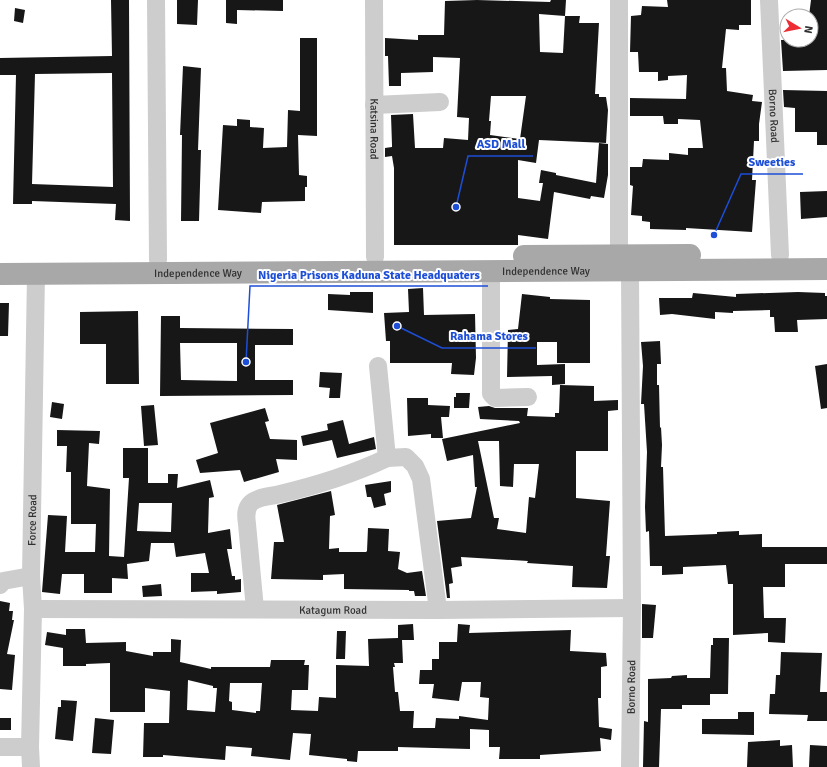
<svg xmlns="http://www.w3.org/2000/svg" width="827" height="767" font-family="Signika,sans-serif">
<style>
.building{fill:#171717;fill-rule:evenodd}
.lines{fill:none;stroke-linecap:round;stroke-linejoin:round}
.minor{stroke:#cdcdcd;stroke-width:18}
.major{stroke:#a8a8a8;stroke-width:22}
.labels{text-anchor:middle;stroke-width:4;stroke-linejoin:round;paint-order:stroke}
.street-label{font-size:11px;fill:#303030;stroke:#fff}
.leader{fill:none;stroke:#1d4ed8;stroke-width:1.5}
.callout-dot{fill:#1d4ed8;stroke:#fff;stroke-width:1.5}
.callout-label{font-size:12px;text-anchor:middle;font-weight:bold;fill:#1d4ed8;stroke:#fff;stroke-width:4;stroke-linejoin:round;paint-order:stroke}
</style>
<rect width="100%" height="100%" fill="#fff"/>
<!-- building -->
<path class="building" d="M111,0H129L130,221L115,220L116,204L32,201V204H13L16,75H0V58L112,56ZM112,73L113,187L32,184L35,74Z
M177,0H198L197,25L177,24Z
M226,0H283V11L237,10V24L226,23Z
M477,0L550,2L551,0H566L565,16H580L579,23H599L595,94H599V97H606L608,110L606,143L539,140L536,163L518,160V198L540,201L543,183H539L541,170L556,173V175L596,183L599,143L608,144V175L604,198L591,196L590,199L554,192L548,239L518,235V245H394V168L392,156L385,157V148L392,147V145L391,115L413,114L415,148H443L444,138L468,140L469,118L457,117L460,58L433,57V72L401,73V86H389L388,56H385V38L418,40V35H444L445,1ZM539,14L565,16L563,53L540,52ZM491,96H526L520,139L490,135L491,121H489Z
M667,0H751V25H739V30L726,29L722,68H726L727,91L753,95L752,101L762,102L759,124V141H754L752,180H756L752,232L686,228V230L650,229V222L642,221V216L631,215L633,186L630,185V167H642L643,159L669,160V153L688,155V148H703L700,120L678,119V124H664L663,116H630V98L686,99L687,75L668,76V80L658,81V72H639L638,52H630L631,16L641,15L642,6L668,7Z
M811,0H827V70L783,71L781,40H811V16H809Z
M15,8L25,10L23,23L14,21Z
M300,38H317V136L298,135L299,175L307,176V187H305V201L262,202L261,213L218,210L223,125L237,126V119L250,120V127L264,128L263,148L287,147L288,110L300,111Z
M183,66L201,68L198,150H201L199,221H181L182,135H180Z
M783,90L827,91V145H817V132H795V108L784,107Z
M827,191V217L801,219L800,192Z
M423,288L424,315L475,314L476,358L474,375L451,374L452,363H390V341H386L384,313L409,312L408,289Z
M350,292H373V313L328,310V294L350,295Z
M798,292L825,293V296H827V319L797,320L798,332H775L774,317H770V310L733,311V313L715,312V319L672,314L660,315L659,298H692L693,293L736,297V294Z
M522,294L550,297V299L590,300V363H557V342H537V365L565,364V384L552,385V376L507,377L508,330L518,329Z
M0,303H9L8,336H0Z
M138,311L139,384H106V344H80V312Z
M161,316H180V328L293,329V345H255V380H293V395L160,396ZM180,343H237V381L181,380Z
M660,341L661,364H657V385H659L660,428L661,427L662,445L661,467H663L665,536L717,534V532L739,531V535L762,534V547H827V564H785V587H763L764,618H786L785,643L768,642V633L733,635V584H728L726,565L683,567V574L662,575V566H650L649,531L646,532L645,507L647,452L644,404H641L643,366L641,342Z
M827,364V408L821,409L815,366Z
M320,372L342,373L340,398H329L330,388L319,387Z
M560,385L594,386V401L618,400V410L608,411V451H576V498L610,501L606,556H610L607,588L572,587L573,566L527,563L528,561L461,557L462,566L451,568L453,583L449,584L450,598H447L437,521L471,518L477,487H475L473,455L447,461L442,439L520,423L519,421L480,419L478,407L489,406L495,408H528L527,416L555,417V413H559ZM478,441H499L500,486L513,487L514,464H539L535,498L529,497L526,533L497,529L499,518H494Z
M456,393H470L469,408H454V397H456Z
M407,398H428V405L450,406L449,417H441L443,438H431V434L408,436Z
M52,402L64,404L62,419L50,417Z
M154,405L158,445L144,446L141,406Z
M265,408L269,421L265,422L270,439L297,440V460L276,459L279,472L244,482L240,470L200,473L196,460L218,453L210,423Z
M343,420L349,444L374,437L376,449L337,458L332,440L303,446L301,436L328,430L327,424Z
M57,430L100,431L99,444L89,443L87,486L110,489L109,556L124,557L129,478H123V448H148V483H168V474H178L177,488L210,480L214,497L209,498L208,533L230,529L232,549H227L232,576H235V580L241,579V592L217,594V591L191,592V573H209L205,553L176,557L174,543H151L149,561L127,564L128,579L112,578V593H84V574H62L60,594L42,592L48,515L67,516L65,552H95L96,524H71V472H66L67,446H57ZM139,503H172L171,532L137,531Z
M391,481V492L384,494L386,505L374,508L371,497H367L365,485Z
M331,491L335,515L330,516L329,549L339,548V552H366L367,551L368,528L389,529L388,551L400,552L398,569L407,573L422,571L426,596H415L414,591H409V590L344,589V574L323,575V580L271,579L274,542H284L277,505Z
M161,584L162,596L143,597L142,586Z
M0,601L10,603L9,611H13L12,620H14L7,654L15,655L12,690L0,689Z
M642,604L656,605L653,638H642Z
M413,624L414,640H402L403,663H394L395,667H393L395,692H398L400,711H414L413,728H435L436,718L459,719V716L488,720L489,698L480,697L481,682H462L459,701L432,698L434,684H419L420,670H432V659H439V642H457L458,624L470,625L469,633L571,630L570,651L606,653L607,666L601,667V698H598L599,727L612,729L611,740L600,738L601,751L540,755V759H499L500,747H489V730L470,729V749L398,747V751H358L357,762L347,761V759L309,755L311,734L293,733L290,760L251,756L252,748L226,746L225,760L163,755V757H143L144,723H169L170,691L145,688V712H110V663L86,664V666H63V648L45,645L47,632L66,635V629H85L86,643L126,642V651L153,656V652H171V639L181,640L180,662L211,669V667H270L271,660H305L304,665H309L308,690H292L291,710L318,711L319,697L336,698V665L369,666L368,639L398,638V625ZM188,680L213,686V688H217L215,712L187,710ZM230,683H262L260,711H256V713L232,710V702L229,701Z
M337,631H346L345,659H336Z
M713,638H729L728,694H710V705H682V709H661L659,767H643L644,721L648,722V679L671,678L672,676L687,675V678H710L711,645H713Z
M781,652L822,653L820,692H827V721H807L808,715L769,714L770,694H775L776,675H780Z
M61,700L77,701L73,741L55,739L58,707H61Z
M738,712H754V735L702,734V719H738Z
M0,718H11V730H0Z
M95,718L114,720L111,754L92,753Z
M780,740V746L792,745L793,767H747L748,742Z
M810,745L827,746V767H809Z"/>
<g class="lines">
<!-- minor -->
<g class="minor">
<path d="M156,0L158,260"/>
<path id="s1" d="M374,0L375,257"/>
<path id="s2" d="M769,0L780,255"/>
<path d="M374,105L440,102"/>
<path d="M619,255V0"/>
<path d="M491,271V394L495,398L528,397"/>
<path d="M378,366L387,458L406,457L415,466L421,479L438,610"/>
<path d="M0,585L3,581L31,576"/>
<path id="s3" d="M33,609L438,610L632,608"/>
<path d="M255,609L247,524C246,517 245,510 250,504C255,498 268,496 276,495C315,486 351,475 387,458"/>
<path d="M0,747H30"/>
<path id="s4" d="M31,767L30,747L33,609L31,576L36,274"/>
<path id="s5" d="M630,767L632,608L630,271"/>
</g>
<!-- major -->
<g class="major">
<path d="M524,256L690,255"/>
<path id="s6" d="M0,274L827,269"/>
</g>
</g>
<g class="labels">
<!-- street labels -->
<g class="street-label">
<text dy="4" stroke="none"><textPath href="#s2" startOffset="116">Borno Road</textPath></text>
<text dy="4" stroke="none"><textPath href="#s1" startOffset="129">Katsina Road</textPath></text>
<text dy="4" stroke="none"><textPath href="#s6" startOffset="546">Independence Way</textPath></text>
<text dy="4" stroke="none"><textPath href="#s6" startOffset="198">Independence Way</textPath></text>
<text dy="4" stroke="none"><textPath href="#s4" startOffset="247">Force Road</textPath></text>
<text dy="4" stroke="none"><textPath href="#s3" startOffset="300">Katagum Road</textPath></text>
<text dy="4" stroke="none"><textPath href="#s5" startOffset="80">Borno Road</textPath></text>
</g>
</g>
<!-- callouts -->
<path class="leader" d="M456 207L468 156H533M714 235L741 174H803M246 362L250 286H488M397 326L442 348H536"/>
<g class="callout-dot">
<circle cx="456" cy="207" r="4"/>
<circle cx="714" cy="235" r="4"/>
<circle cx="246" cy="362" r="4"/>
<circle cx="397" cy="326" r="4"/>
</g>
<g class="callout-label">
<text x="501" y="148">ASD Mall</text>
<text x="772" y="166">Sweeties</text>
<text x="369" y="279">Nigeria Prisons Kaduna State Headquaters</text>
<text x="489" y="340">Rahama Stores</text>
</g>
<!-- north arrow -->
<g transform="translate(799 28) rotate(100)"><circle r="19" fill="#ffffff" stroke="#acacac"/>
<path d="M0-3L7 15L0 10L-7 15Z" fill="#ed2c33"/>
<text y="-6" font-size="11" font-weight="bold" text-anchor="middle" fill="#303030">N</text>
</g>
</svg>
